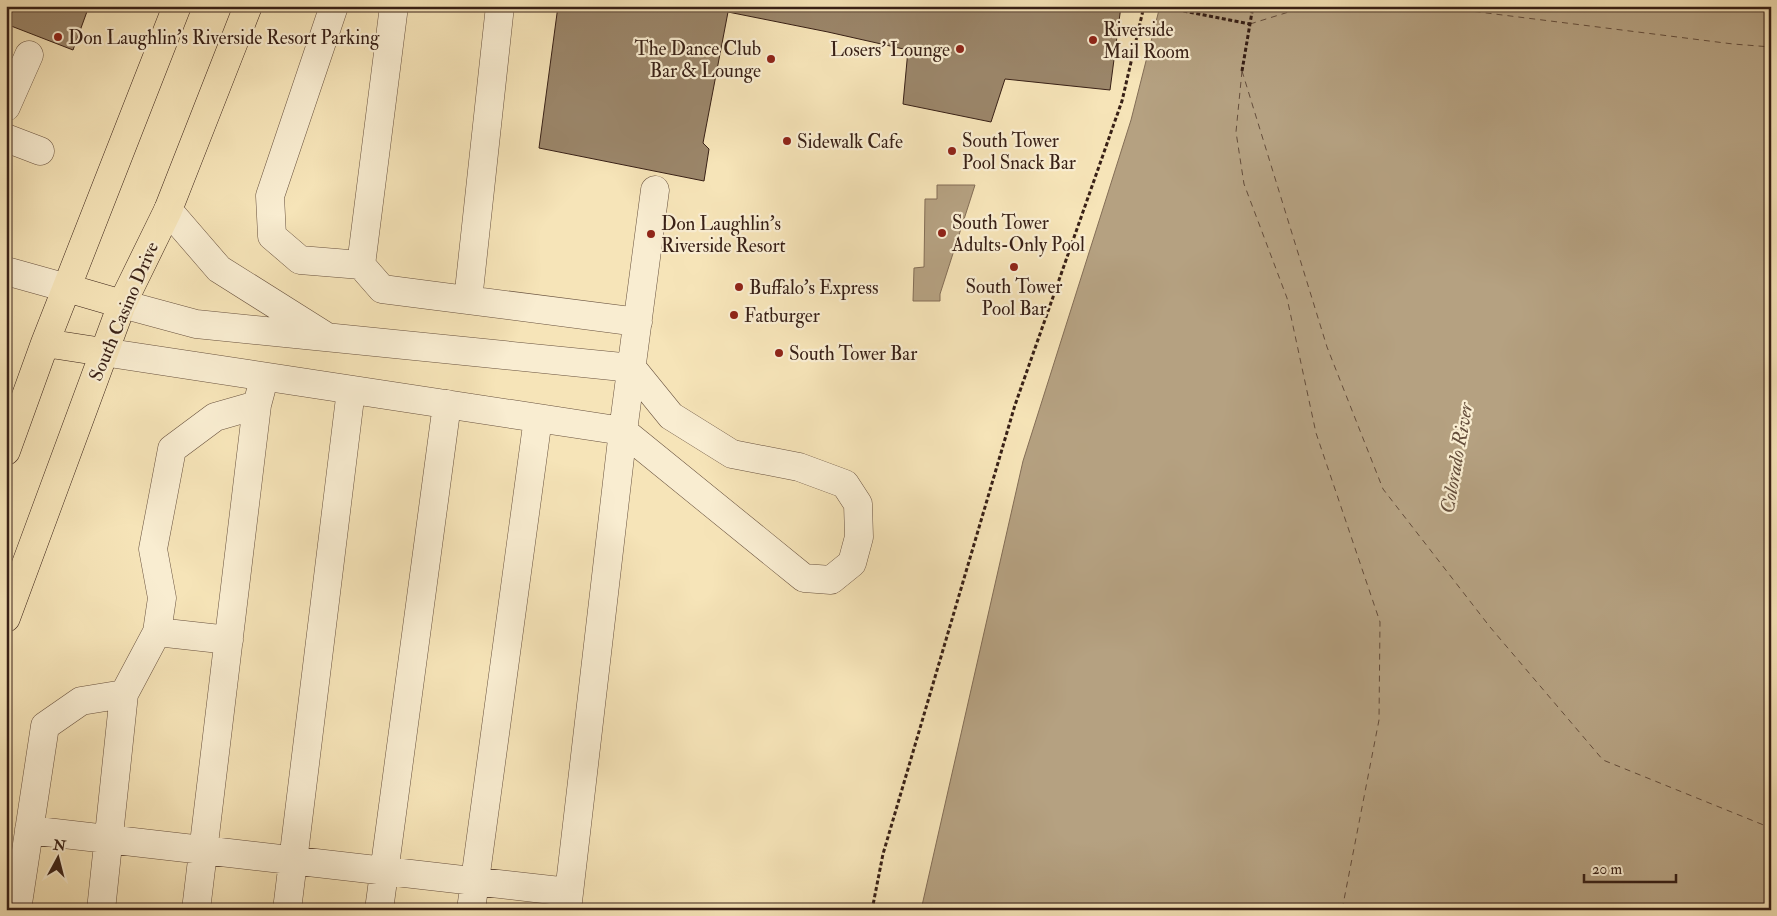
<svg xmlns="http://www.w3.org/2000/svg" width="1777" height="916" font-family="'IM FELL Double Pica',serif">
<style>
.water{fill:#b5a181;stroke:#836d56}
.lines{fill:none;stroke-linecap:round;stroke-linejoin:round}
.ferry{stroke:#644d3b;stroke-width:1;stroke-dasharray:6 5;stroke-linecap:butt}
.building{fill:#9b866a;stroke:#382016}
.minor-casing{stroke:#68513e;stroke-width:29}
.major-casing{stroke:#382016;stroke-width:29}
.path{stroke:#382016;stroke-width:3;stroke-dasharray:4 2.5;stroke-linecap:butt}
.minor{stroke:#f9edd1;stroke-width:28}
.major{stroke:#f6e4b8;stroke-width:28}
.poi-dot{fill:#8f2418;stroke:#f9edd1;stroke-width:2}
.labels{text-anchor:middle;stroke-width:4.5;stroke-linejoin:round;paint-order:stroke}
.poi-label{font-size:19px;fill:#382016;stroke:#f9edd1;text-anchor:start}
.street-label{font-size:19px;fill:#382016;stroke:#f9edd1}
.water-label{font-size:20px;font-style:italic;fill:#644d3b;stroke:#f9edd1}
</style>
<rect width="100%" height="100%" fill="#f6e4b8"/>
<filter id="stains"><feTurbulence type="fractalNoise" baseFrequency=".004" numOctaves="4"/><feColorMatrix values="0 0 0 0 .2 0 0 0 0 .09 0 0 0 0 .02 0 0 0 .5 -.17"/></filter>
<radialGradient id="worn" r=".72"><stop offset=".6" stop-color="#630" stop-opacity="0"/><stop offset="1" stop-color="#630" stop-opacity=".3"/></radialGradient>
<!-- water -->
<path class="water" d="M1160,6H1771V910H921L1023,461L1131,120Z
M937,185H975L940,294V301H913L914,268L924,267L925,199H937Z"/>
<g class="lines">
<!-- ferry -->
<path class="ferry" d="M1431,6L1733,44L1771,47
M1250,24L1308,6
M1242,71L1327,347L1383,489L1490,627L1603,760L1771,828
M1242,71L1236,132L1244,184L1287,298L1316,433L1380,622L1379,720L1342,910"/>
</g>
<!-- building -->
<path class="building" d="M6,6H89L73,50L6,24Z
M558,6H1121L1110,90L1005,79L991,122L903,104L908,50L828,32L728,12L703,143L709,149L704,181L539,148Z"/>
<g class="lines">
<!-- minor casing -->
<g class="minor-casing">
<path id="minor" d="M334,6L270,196L272,236L300,260L361,265L382,289L638,322
M6,107L29,55
M6,138L40,151
M168,210L219,269L324,335
M361,265L394,6
M6,271L67,288
M468,300L500,6
M103,352L623,431L804,578L831,580L852,563L859,537L858,504L845,484L799,467L732,454L671,416L632,368L196,324L122,304
M157,632L229,640
M29,830L569,892
M17,910L45,726L81,701L124,694
M101,910L124,694L157,632L162,598L153,549L172,449L215,417L257,405
M196,910L257,405L261,390
M287,910L351,390
M379,910L447,404
M471,910L538,418
M567,910L623,431L655,190"/>
</g>
<!-- major casing -->
<g class="major-casing">
<path id="major" d="M67,288L122,304
M45,343L103,352
M6,451L45,343L177,6
M6,618L122,304L168,210L248,6"/>
</g>
<!-- path -->
<path class="path" d="M1158,6L1250,24
M1242,71L1253,6
M872,910L883,854L1015,405L1122,101L1144,6"/>
<!-- minor -->
<use href="#minor" class="minor"/>
<!-- major -->
<use href="#major" class="major"/>
</g>
<!-- markers -->
<g class="poi-dot">
<circle cx="58" cy="37" r="5"/>
<circle cx="1093" cy="40" r="5"/>
<circle cx="960" cy="49" r="5"/>
<circle cx="771" cy="59" r="5"/>
<circle cx="787" cy="141" r="5"/>
<circle cx="952" cy="151" r="5"/>
<circle cx="942" cy="233" r="5"/>
<circle cx="651" cy="234" r="5"/>
<circle cx="1014" cy="267" r="5"/>
<circle cx="739" cy="287" r="5"/>
<circle cx="734" cy="315" r="5"/>
<circle cx="779" cy="353" r="5"/>
</g>
<g class="labels">
<!-- poi labels -->
<g class="poi-label">
<text x="1103" y="36">Riverside<tspan x="1103" dy="22">Mail Room</tspan></text>
<text x="68" y="44">Don Laughlin's Riverside Resort Parking</text>
<text x="761" y="55" text-anchor="end">The Dance Club<tspan x="761" dy="22">Bar &amp; Lounge</tspan></text>
<text x="950" y="56" text-anchor="end">Losers' Lounge</text>
<text x="962" y="147">South Tower<tspan x="962" dy="22">Pool Snack Bar</tspan></text>
<text x="797" y="148">Sidewalk Cafe</text>
<text x="952" y="229">South Tower<tspan x="952" dy="22">Adults-Only Pool</tspan></text>
<text x="661" y="230">Don Laughlin's<tspan x="661" dy="22">Riverside Resort</tspan></text>
<text x="1014" y="293" text-anchor="middle">South Tower<tspan x="1014" dy="22">Pool Bar</tspan></text>
<text x="749" y="294">Buffalo's Express</text>
<text x="744" y="322">Fatburger</text>
<text x="789" y="360">South Tower Bar</text>
</g>
<!-- street labels -->
<g class="street-label">
<text transform="translate(123 311) rotate(-67)" y="7">South Casino Drive</text>
</g>
<!-- water labels -->
<g class="water-label">
<text transform="translate(1456 458) rotate(-80)" y="7">Colorado River</text>
</g>
</g>
<!-- margin -->
<rect width="1777" height="916" fill="none" stroke="#f6e4b8" stroke-width="25"/>
<rect x="8" y="8" width="1762" height="901" fill="none" stroke="#382016" stroke-width="2.5"/>
<rect x="12" y="12" width="1752" height="891" fill="none" stroke="#382016"/>
<!-- north arrow -->
<g transform="translate(58 858) rotate(7)" stroke="#f9edd1" stroke-width="4" paint-order="stroke">
<path d="M0-4L9 19L0 12L-9 19Z" fill="#382016"/>
<text y="-8" font-size="14" font-weight="bold" text-anchor="middle" fill="#382016">N</text>
</g>
<!-- scale -->
<path d="M1584 874v8h92v-8" fill="none" stroke="#382016" stroke-width="2.5"/>
<text x="1592" y="874" font-size="15" fill="#382016" stroke="#f9edd1" stroke-width="4" paint-order="stroke">20 m</text>
<rect width="100%" height="100%" filter="url(#stains)"/>
<rect width="100%" height="100%" fill="url(#worn)"/>
</svg>
